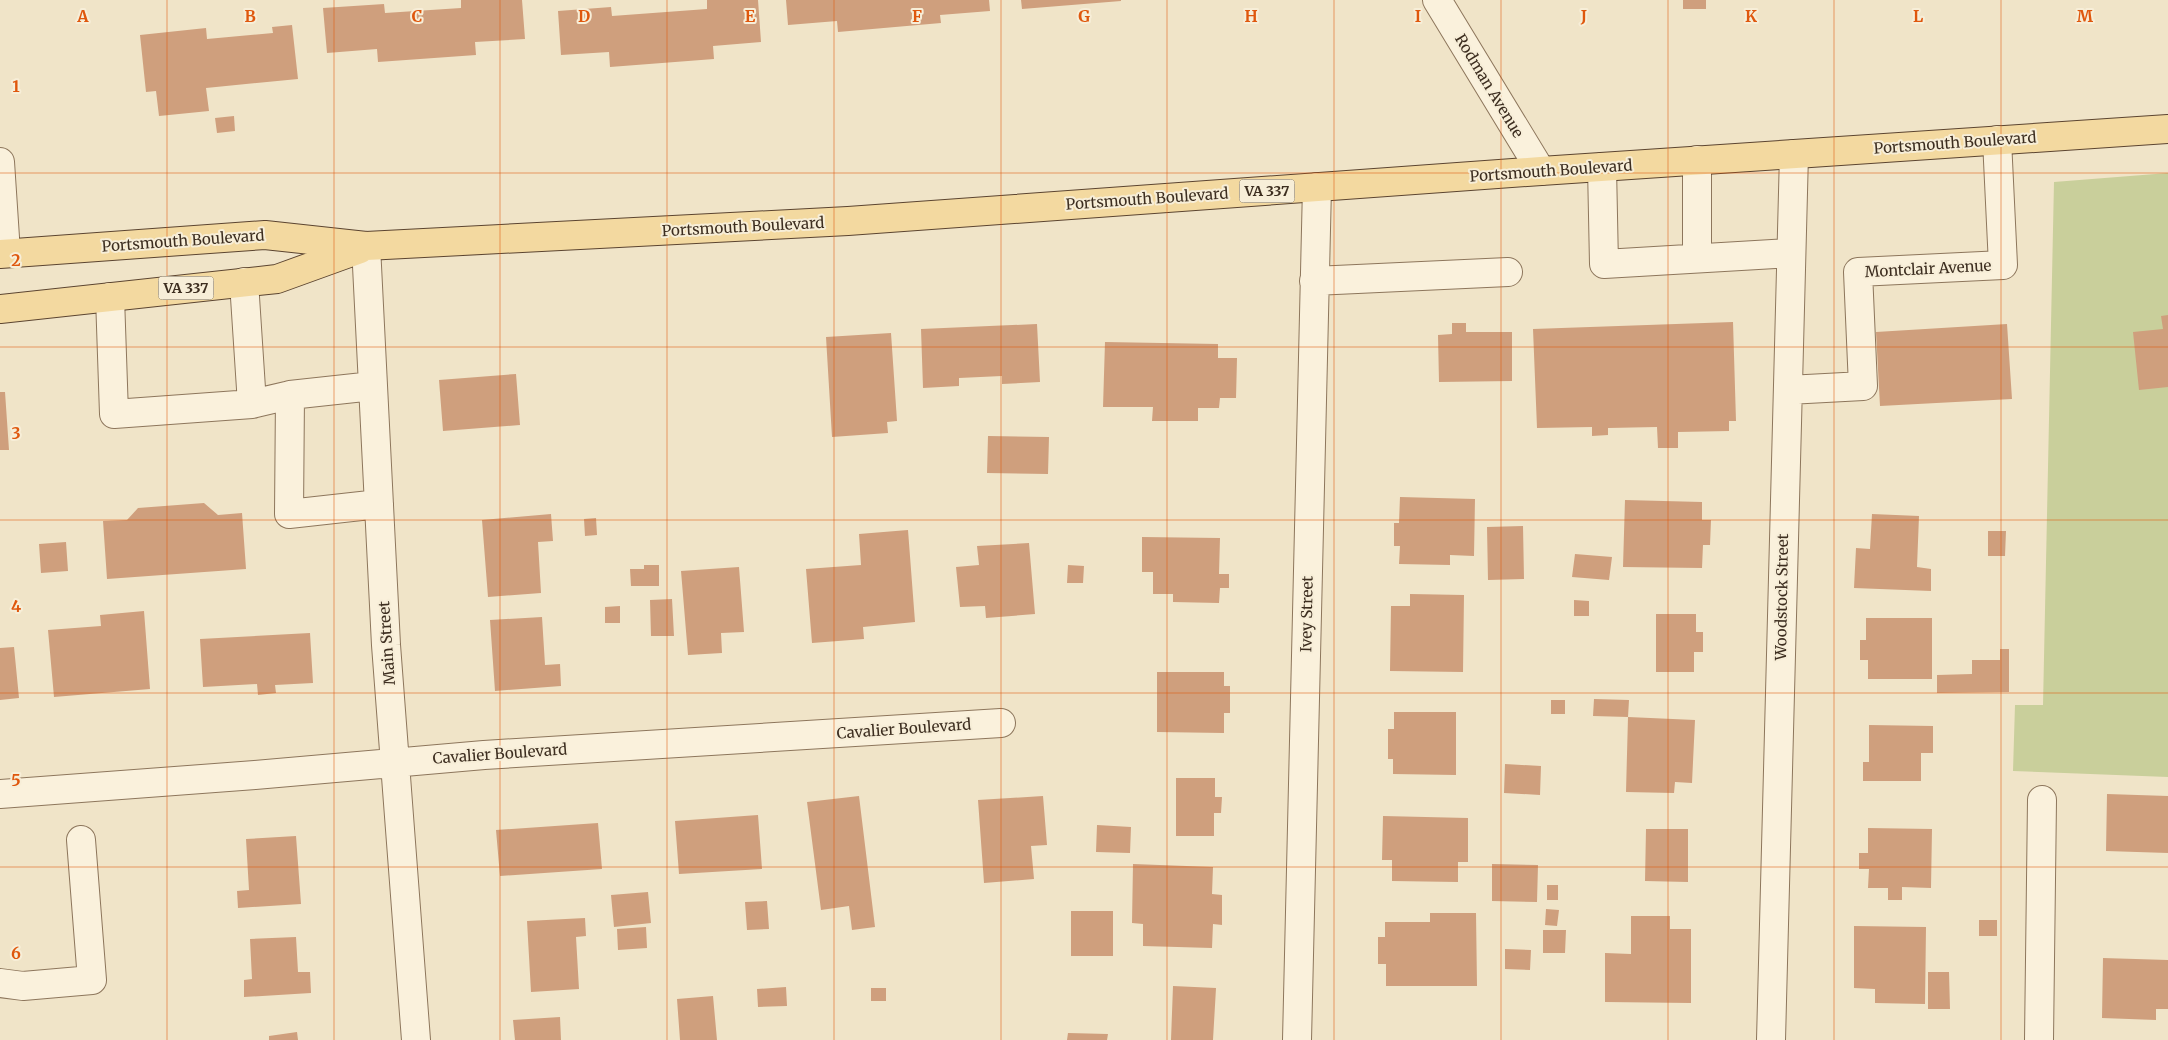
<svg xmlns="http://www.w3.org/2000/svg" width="2168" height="1040" font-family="Merriweather,serif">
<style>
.green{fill:#c9cf9b}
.building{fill:#cf9f7d}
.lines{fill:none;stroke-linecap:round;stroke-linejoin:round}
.minor-casing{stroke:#8d765c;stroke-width:30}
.major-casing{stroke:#5b4430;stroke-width:30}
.minor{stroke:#faf1dc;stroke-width:28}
.major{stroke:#f3d9a0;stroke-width:28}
.grid{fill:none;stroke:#df570d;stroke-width:1;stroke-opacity:0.55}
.labels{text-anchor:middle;stroke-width:4;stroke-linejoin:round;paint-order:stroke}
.shield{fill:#f7eed8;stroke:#756857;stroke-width:1}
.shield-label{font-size:14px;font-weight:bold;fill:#3d2e20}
.street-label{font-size:15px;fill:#3d2e20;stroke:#f7eed8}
.grid-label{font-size:16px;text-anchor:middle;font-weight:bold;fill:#df570d;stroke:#f7eed8;stroke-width:4;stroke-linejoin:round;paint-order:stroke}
</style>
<rect width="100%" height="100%" fill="#f0e4c8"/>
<!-- green -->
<path class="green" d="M2168,173V777L2013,771L2015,705H2043L2054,182Z"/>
<!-- building -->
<path class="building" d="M461,0H522L525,39L475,42L476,55L378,62L377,49L327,53L323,8L384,4L385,13L461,8Z
M707,0H758L761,42L713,46L714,59L610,67L609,52L561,55L558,11L611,7L612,16L707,9Z
M786,0H989L990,11L940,15L941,23L838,32L837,21L788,25Z
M1021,0H1121V1L1022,9Z
M1683,0H1706V9H1683Z
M292,25L298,79L206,88L209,111L159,116L156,91L146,92L140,35L206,28L207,39L273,33L272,27Z
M234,116L235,131L217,133L215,118Z
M2168,315V387L2139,390L2133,332L2163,329L2161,316Z
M1733,322L1736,421H1729V431L1678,432V448H1658L1657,427L1608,428V435L1592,436V427L1537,428L1533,329Z
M1452,323H1466V332H1512V381L1439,382L1438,335L1452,334Z
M1037,324L1040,382L1002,384V376L959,378V386L923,388L921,329Z
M2007,324L2012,399L1880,406L1876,332Z
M891,333L897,421L887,422L888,433L832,437L826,337Z
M1105,342L1218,344V358H1237L1236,398H1220L1219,408H1198V421H1152L1153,407H1103Z
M516,374L520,425L443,431L439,380Z
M0,392H5L9,450H0Z
M988,436L1049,437L1048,474L987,473Z
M1400,497L1475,499L1474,556L1450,555V565L1399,564L1400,546H1394V523H1399Z
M1625,500L1702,502V520H1711L1710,545H1703L1702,568L1623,567Z
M204,503L218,515L242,513L246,569L107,579L103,521L127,520L138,508Z
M551,514L553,541L538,542L541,593L488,597L482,520Z
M1872,514L1919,516L1917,567L1931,569V591L1854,588L1856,548L1870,549Z
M596,518L597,535L585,536L584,519Z
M1523,526L1524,579L1488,580L1487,527Z
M908,530L915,622L863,627L864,639L812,643L806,569L861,565L859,534Z
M1988,531H2006L2005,556H1988Z
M1142,537L1220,538L1219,574H1229V588H1220L1219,603L1173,602V594H1153V572H1142Z
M66,542L68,571L41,573L39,544Z
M1029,543L1035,614L986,618L985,606L960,607L956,567L979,565L977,546Z
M1575,554L1612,557L1609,580L1572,577Z
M644,565H659V586H631L630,569H644Z
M1068,565L1084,566L1083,583H1067Z
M739,567L744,632L721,633L722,653L688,655L681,571Z
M1410,594L1464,595L1463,672L1390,671L1391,606H1410Z
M672,599L674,636H651L650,600Z
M1574,600L1589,601V616H1574Z
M620,606V623H605V607Z
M144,611L150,689L54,697L48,630L101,626L100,615Z
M1656,614H1696V632H1703V652H1694V672H1656Z
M542,617L545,665L560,664L561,686L495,691L490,620Z
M1866,618H1932V679H1868V660H1860V640H1866Z
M310,633L313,683L275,685L276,693L258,695L257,684L203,687L200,639Z
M14,647L19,698L0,700V648Z
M2000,649H2009V692L1937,693V675L1972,674V660H2000Z
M1157,672H1224V686H1230V713H1224V733L1157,732Z
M1594,699L1629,700L1628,717L1593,716Z
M1551,700H1565V714H1551Z
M1394,712H1456V775L1393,774V759H1388V729H1394Z
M1628,717L1695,720L1692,783L1675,782L1674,793L1626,792Z
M1869,725L1933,726V753H1921V781H1863V762H1869Z
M1505,764L1541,766L1540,795L1504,793Z
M1176,778H1215V797H1222L1221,813H1214V836H1176Z
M2107,794L2168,796V853L2106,851Z
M859,796L875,927L852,930L849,906L821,910L807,802Z
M1043,796L1047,845L1031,846L1034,879L984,883L978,800Z
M758,815L762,869L679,874L675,821Z
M1383,816L1468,818V862H1458V882L1392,881V860H1382Z
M598,823L602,869L500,876L496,830Z
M1097,825L1131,827L1130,853L1096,852Z
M1868,828L1932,829L1931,888L1902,887V900H1888V888H1868L1869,869H1859V853H1868Z
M1646,829H1688V882L1645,881Z
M296,836L301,904L238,908L237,891L249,890L246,839Z
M1133,864L1213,867L1212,894L1222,895V925L1213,924L1212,948L1143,946V924L1132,923Z
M1492,864L1538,865L1537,902L1492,901Z
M1547,885H1558V900H1547Z
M648,892L651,923L614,927L611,895Z
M767,901L769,929L747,930L745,902Z
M1546,909L1559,910L1557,926L1545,925Z
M1071,911H1113V956H1071Z
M1430,913H1476L1477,986H1386V964H1378V937H1385V922H1430Z
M1631,916H1670V929H1691V1003L1605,1002V953L1631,954Z
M585,918L586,936L576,937L579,989L531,992L527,921Z
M1979,920H1997V936H1979Z
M1854,926L1926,927L1925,1004L1875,1003V989L1854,988Z
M646,927L647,948L618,950L617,929Z
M1543,930H1566L1565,953H1543Z
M296,937L298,972H310L311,993L244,997V980L252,979L250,939Z
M1505,949L1531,950L1530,970L1505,969Z
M2103,958L2168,960V1009H2156V1020L2102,1018Z
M1928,972H1949L1950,1009H1928Z
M1173,986L1216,988L1213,1040H1171Z
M786,987L787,1006L758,1007L757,989Z
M871,988H886V1001H871Z
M713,996L717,1040H680L677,999Z
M560,1017L561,1040H515L513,1020Z
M297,1032L298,1040H269V1036Z
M1068,1033L1108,1034L1107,1040H1067Z"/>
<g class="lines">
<!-- minor casing -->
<g class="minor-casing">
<path id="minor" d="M1437,0L1541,171
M1697,160V258
M0,162L6,253
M1602,167L1604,264L1791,253
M366,246L386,645L416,1040
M1314,281L1508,272
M244,282L252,404
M110,297L114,414L252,404L290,395L373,386
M1788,390L1863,386L1858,272L2003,265L1997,140
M290,395L289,514L379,504
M0,794L255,775L484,755L1001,723
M0,983L23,986L92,980L81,840
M1297,1040L1317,187
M1771,1040L1794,154
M2039,1040L2042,800"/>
</g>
<!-- major casing -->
<g class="major-casing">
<path id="major" d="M0,254L265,235L366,246L848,221L1541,171L2168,129
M0,309L277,279L360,249"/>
</g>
<!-- minor -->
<use href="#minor" class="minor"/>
<!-- major -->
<use href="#major" class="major"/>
</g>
<!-- grid -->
<path class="grid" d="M167,0V1040M334,0V1040M500,0V1040M667,0V1040M834,0V1040M1001,0V1040M1167,0V1040M1334,0V1040M1501,0V1040M1668,0V1040M1834,0V1040M2001,0V1040M0,173H2168M0,347H2168M0,520H2168M0,693H2168M0,867H2168"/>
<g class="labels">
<!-- shield labels -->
<g class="shield">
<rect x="1239.5" y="179.5" width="55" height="23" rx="4"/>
<rect x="158.5" y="276.5" width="55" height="23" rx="4"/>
</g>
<g class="shield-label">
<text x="1267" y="196">VA 337</text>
<text x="186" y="293">VA 337</text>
</g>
<!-- street labels -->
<g class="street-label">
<text transform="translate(1489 86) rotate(59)" y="5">Rodman Avenue</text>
<text transform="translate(1955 143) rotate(-4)" y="5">Portsmouth Boulevard</text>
<text transform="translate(1551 171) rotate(-4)" y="5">Portsmouth Boulevard</text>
<text transform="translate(1147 199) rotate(-4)" y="5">Portsmouth Boulevard</text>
<text transform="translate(743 227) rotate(-3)" y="5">Portsmouth Boulevard</text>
<text transform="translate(183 241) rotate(-4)" y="5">Portsmouth Boulevard</text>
<text transform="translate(1928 269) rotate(-3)" y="5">Montclair Avenue</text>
<text transform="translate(1782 597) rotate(-89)" y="5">Woodstock Street</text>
<text transform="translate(1307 614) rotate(-89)" y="5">Ivey Street</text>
<text transform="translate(387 643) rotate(-94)" y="5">Main Street</text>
<text transform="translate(904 729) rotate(-4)" y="5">Cavalier Boulevard</text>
<text transform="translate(500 754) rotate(-4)" y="5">Cavalier Boulevard</text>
</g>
</g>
<g class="grid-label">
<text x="83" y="22">A</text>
<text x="250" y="22">B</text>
<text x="417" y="22">C</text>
<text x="584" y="22">D</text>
<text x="750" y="22">E</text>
<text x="917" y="22">F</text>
<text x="1084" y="22">G</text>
<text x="1251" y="22">H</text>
<text x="1418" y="22">I</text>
<text x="1584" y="22">J</text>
<text x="1751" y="22">K</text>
<text x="1918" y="22">L</text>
<text x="2085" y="22">M</text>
<text x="16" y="92">1</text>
<text x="16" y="266">2</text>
<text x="16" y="439">3</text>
<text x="16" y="612">4</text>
<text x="16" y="786">5</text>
<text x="16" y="959">6</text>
</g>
</svg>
